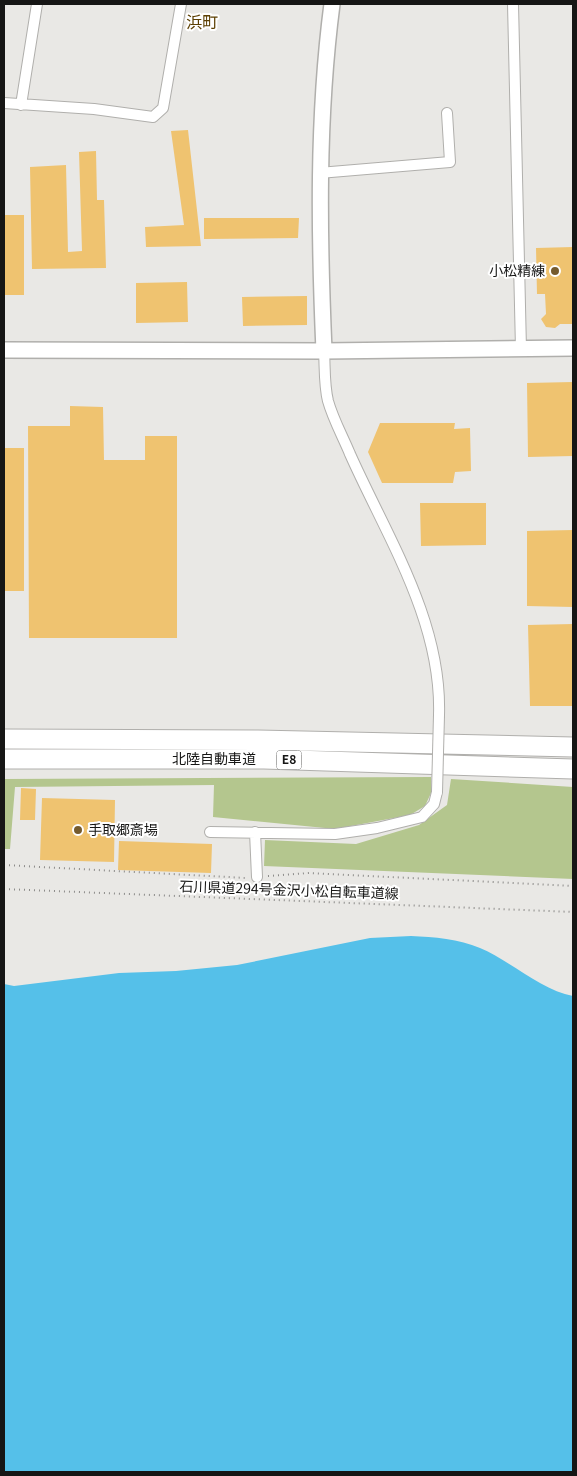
<svg xmlns="http://www.w3.org/2000/svg" width="577" height="1476" font-family="Georgia,'Noto Sans JP',serif">
<style>
.green{fill:#b4c68e}
.water{fill:#55c0e9}
.building{fill:#efc370}
.lines{fill:none;stroke-linecap:round;stroke-linejoin:round}
.street-casing{stroke:#b0afac;stroke-width:12}
.secondary-casing{stroke:#b0afac;stroke-width:18}
.highway-casing{stroke:#b0afac;stroke-width:21}
.path{stroke:#8c8b89;stroke-width:2;stroke-dasharray:1 4;stroke-linecap:butt}
.street{stroke:#fff;stroke-width:10}
.secondary{stroke:#fff;stroke-width:15}
.highway{stroke:#fff;stroke-width:19}
.street-bridge-casing{stroke:#b0afac;stroke-width:12;stroke-linecap:butt}
.street-bridge{stroke:#fff;stroke-width:10}
.poi-dot{fill:#765b2d;stroke:#fff;stroke-width:2}
.labels{text-anchor:middle;stroke-width:4;stroke-linejoin:round;paint-order:stroke}
.shield{fill:#fff;stroke:#5c5c5b;stroke-width:1}
.shield-label{font-size:12px;font-weight:bold;fill:#161615}
.poi-label{font-size:14px;fill:#161615;stroke:#fff;text-anchor:end}
.street-label{font-size:14px;fill:#161615;stroke:#fff}
.quarter-label{font-size:16px;fill:#5d4003;stroke:#fff}
</style>
<rect width="100%" height="100%" fill="#e9e8e5"/>
<!-- green -->
<path class="green" d="M431,777V793L425,806L410,815L335,829L213,817L214,785L15,787L10,849H4V779Z
M451,779L573,787V879L264,866L265,840L356,844L419,825L447,805Z"/>
<!-- water -->
<path class="water" d="M411,936C434,937 459,939 480,948C509,960 542,991 573,996V1472H4V984L14,986L119,973L176,971L237,965L370,938Z"/>
<!-- building -->
<path class="building" d="M188,130L201,246L146,247L145,227L184,225L171,131Z
M96,151L97,200H104L106,268L32,269L30,167L66,165L68,252L82,251L79,152Z
M4,215H24V295H4Z
M204,218H299L298,238L204,239Z
M573,247V324H560L555,328L546,327L541,319L546,314L545,294H537L536,248Z
M187,282L188,322L136,323V283Z
M307,296V325L243,326L242,297Z
M573,382V456L528,457L527,383Z
M70,406L103,407L104,460H145V436H177V638H29L28,426H70Z
M380,423H455L454,429L470,428L471,471L455,472L453,483H382L368,452Z
M4,448H24V591H4Z
M420,503H486V545L421,546Z
M573,530V607L527,606V531Z
M573,624V706H530L528,625Z
M21,788L36,789L35,820H20Z
M42,798L115,800L114,862L40,860Z
M119,841L212,844L211,873L118,870Z"/>
<g class="lines">
<!-- street casing -->
<g class="street-casing">
<path id="street" d="M513,4L521,349
M4,103L94,109L153,117L163,108L181,4
M21,105L37,4
M319,173L450,162L447,113
M324,351C325,367 324,385 328,401C333,419 343,437 350,454C387,537 442,621 439,715
M210,832L335,834L377,828L422,817L434,804L437,792
M255,832L257,877"/>
</g>
<!-- secondary casing -->
<g class="secondary-casing">
<path id="secondary" d="M4,350L324,351L573,348
M324,351C319,235 317,119 332,4"/>
</g>
<!-- highway casing -->
<g class="highway-casing">
<path id="highway" d="M4,739L258,740L573,747
M4,759H264L573,769"/>
</g>
<!-- path -->
<path class="path" d="M4,865L246,878
M268,876L309,873L573,886
M4,889L573,912"/>
<!-- street -->
<use href="#street" class="street"/>
<!-- secondary -->
<use href="#secondary" class="secondary"/>
<!-- highway -->
<use href="#highway" class="highway"/>
<!-- street-bridge casing -->
<g class="street-bridge-casing">
<path id="street-bridge" d="M437,792L439,715"/>
</g>
<!-- street-bridge -->
<use href="#street-bridge" class="street-bridge"/>
</g>
<!-- markers -->
<g class="poi-dot">
<circle cx="555" cy="271" r="5"/>
<circle cx="78" cy="830" r="5"/>
</g>
<g class="labels">
<!-- shield labels -->
<rect class="shield" x="276.5" y="750.5" width="25" height="19" rx="4"/>
<g class="shield-label">
<text x="289" y="764">E8</text>
</g>
<!-- poi labels -->
<g class="poi-label">
<text x="545" y="276">小松精練</text>
<text x="88" y="835" text-anchor="start">手取郷斎場</text>
</g>
<!-- street labels -->
<g class="street-label">
<text x="214" y="764">北陸自動車道</text>
<text transform="translate(289 890) rotate(2)" y="5">石川県道294号金沢小松自転車道線</text>
</g>
<!-- quarter labels -->
<g class="quarter-label">
<text x="202" y="28">浜町</text>
</g>
</g>
<!-- border -->
<rect width="577" height="1476" fill="none" stroke="#161615" stroke-width="10"/>
</svg>
